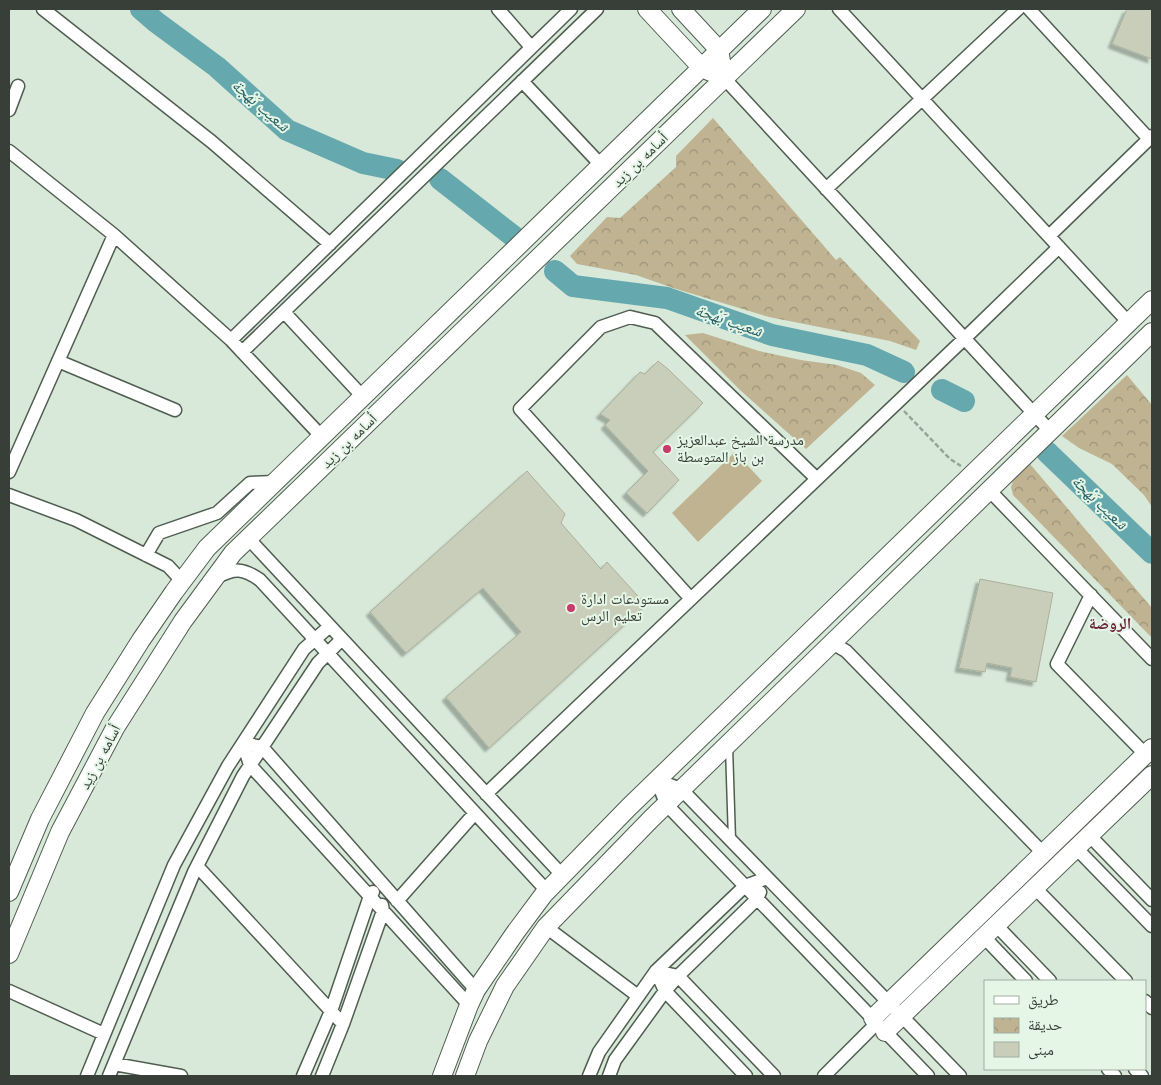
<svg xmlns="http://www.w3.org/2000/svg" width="1161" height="1085" font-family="Jost,'Noto Naskh Arabic',sans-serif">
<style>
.grass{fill:#bfb392}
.park{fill:url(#park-crowns)}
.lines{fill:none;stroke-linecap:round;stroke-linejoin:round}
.river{stroke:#65a9af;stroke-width:22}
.building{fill:#c9ceba;stroke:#abaf9c;filter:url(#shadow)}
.lane-casing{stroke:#505e51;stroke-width:9}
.street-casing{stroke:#505e51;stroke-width:15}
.secondary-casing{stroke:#505e51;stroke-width:20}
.path{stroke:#97a498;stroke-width:2.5;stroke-dasharray:5 2.5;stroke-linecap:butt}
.lane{stroke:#fff;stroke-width:6}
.street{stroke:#fff;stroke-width:12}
.secondary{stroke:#fff;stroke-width:18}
.poi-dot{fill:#c73a69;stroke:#e5f6e6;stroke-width:2}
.labels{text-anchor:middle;stroke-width:4;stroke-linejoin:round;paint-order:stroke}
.street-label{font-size:15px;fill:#383f39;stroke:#e5f6e6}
.poi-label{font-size:15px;fill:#383f39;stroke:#e5f6e6;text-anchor:start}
.water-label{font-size:16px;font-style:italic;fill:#286267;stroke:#e5f6e6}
.neighbourhood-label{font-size:16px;font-weight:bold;fill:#6a253a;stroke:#e5f6e6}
</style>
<defs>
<pattern id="park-crowns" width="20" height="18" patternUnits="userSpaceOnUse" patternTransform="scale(1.25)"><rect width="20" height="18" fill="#bfb392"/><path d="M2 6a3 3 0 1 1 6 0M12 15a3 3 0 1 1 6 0" fill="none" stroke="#9c9378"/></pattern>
<filter id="shadow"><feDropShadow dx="-4" dy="4" stdDeviation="1" flood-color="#0004"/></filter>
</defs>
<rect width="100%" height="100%" fill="#d8e9d9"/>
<!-- grass -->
<path class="grass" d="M735,452L762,481L698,542L672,513Z"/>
<!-- park -->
<path class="park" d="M713,118L836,260L840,257L920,341L916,350L890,341L769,317L673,288L636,275L577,264L570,256L607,217L620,218L676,167V156Z
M703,333L759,351L801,360L837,365L861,373L875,385L806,449L740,390L685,335Z
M1127,375L1152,405V507L1144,495L1112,464L1079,448L1062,436Z
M1030,464L1152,608V638L1013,495L1011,487L1013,481Z"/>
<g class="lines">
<!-- river -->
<path class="river" d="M141,9L156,22L217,67L287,130L363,163L397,170
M440,179L513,236
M555,271L573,286L667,298L772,335L867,355L904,372
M942,390L964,401
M1047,452L1152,553"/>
</g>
<!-- building -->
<path class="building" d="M1127,9H1152V59L1112,44Z
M658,361L668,369L703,403L653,452L679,480L647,513L626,493L648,471L605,425L610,420L600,414L640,372L645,374Z
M527,471L565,514L561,523L601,569L607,562L646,605L489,748L446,697L521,632L483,588L406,653L370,612Z
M980,579L1053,593L1036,682L1010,677L1012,668L987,663L985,672L959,668Z"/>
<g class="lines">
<!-- lane casing -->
<g class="lane-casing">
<path id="lane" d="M729,747L732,840"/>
</g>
<!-- street casing -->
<g class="street-casing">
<path id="street" d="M43,9L212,142L330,244
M498,9L531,47
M839,9L1129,323
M1029,9L1149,139
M725,79L1050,431
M522,81L601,165
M9,110L18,86
M9,151L114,235L231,340L322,437
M826,189L1018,9
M1049,236L1152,136
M284,312L363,397
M231,340L571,9
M242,352L597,9
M58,361L175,410
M9,472L114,235
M989,490L1152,659
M9,495L76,520L168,566L182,581
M248,538L562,875
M146,555L159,533L217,513L250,483L276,482
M217,577C235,568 243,568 260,580L547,891
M1091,595L1057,664L1145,754
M691,599L520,409L601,327L630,317L655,323L817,479
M832,643L846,651L1043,853
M486,794L964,339L1059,247
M1089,835L1152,900
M1076,848L1152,926
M197,866L343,1024
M1035,888L1126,981
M397,901L475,813
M996,925L1050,981
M546,927L638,996
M984,937L1026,981
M9,991L104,1034
M1145,1001L1152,1008
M469,1005L250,765L243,743L262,747L476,990
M114,1064L181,1076
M1108,1069L1115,1076
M1135,1069L1142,1076
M87,1076L174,865L228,766L304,649L330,626
M109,1076L194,872L243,776L318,663L342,639
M303,1076L331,1011L370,896L373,892
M322,1076L343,1024L383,911L382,905
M589,1076L599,1052L656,971L745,886L767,878
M609,1076L615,1060L665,991L678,976L757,899L760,892
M746,1076L665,991L656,971L678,976L774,1076
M824,1076L877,1023
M928,1076L666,804L657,780L681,789L960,1076"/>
</g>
<!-- secondary casing -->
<g class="secondary-casing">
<path id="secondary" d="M647,9L702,68L711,72
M681,9L719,50L721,61
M9,892L40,819L95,713L141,640L174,592L207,548L762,9
M9,954L60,832L115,728L183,621L233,553L796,9
M873,1018L1152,748
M885,1032L1152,775
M442,1076L469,1005L476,990L515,933L544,894L629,807L1152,300
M465,1076L478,1041L505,986L546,927L651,819L1152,332"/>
</g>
<!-- path -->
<path class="path" d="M904,411L950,459L961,466"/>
<!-- lane -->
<use href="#lane" class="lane"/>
<!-- street -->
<use href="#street" class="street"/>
<!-- secondary -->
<use href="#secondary" class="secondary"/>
</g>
<!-- markers -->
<g class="poi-dot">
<circle cx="667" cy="449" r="5"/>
<circle cx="571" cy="608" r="5"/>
</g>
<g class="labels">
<!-- street labels -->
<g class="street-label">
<text transform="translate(640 160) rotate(-44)" y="5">أسامه بن زيد</text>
<text transform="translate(349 441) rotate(-44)" y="5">أسامه بن زيد</text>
<text transform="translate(100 757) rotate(-62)" y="5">أسامه بن زيد</text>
</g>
<!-- poi labels -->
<g class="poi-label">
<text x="677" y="445">مدرسة الشيخ عبدالعزيز<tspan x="677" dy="17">بن باز المتوسطة</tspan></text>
<text x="581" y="604">مستودعات ادارة<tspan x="581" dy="17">تعليم الرس</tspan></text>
</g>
<!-- water labels -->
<g class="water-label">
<text transform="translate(261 105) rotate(41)" y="6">شعيب بَهْجة</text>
<text transform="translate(729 320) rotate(19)" y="6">شعيب بَهْجة</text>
<text transform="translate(1100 502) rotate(44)" y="6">شعيب بَهْجة</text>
</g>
<!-- neighbourhood labels -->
<g class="neighbourhood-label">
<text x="1110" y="629">الروضة</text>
</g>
</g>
<!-- border -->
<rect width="1161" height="1085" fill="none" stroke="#383f39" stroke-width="20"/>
<!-- legend -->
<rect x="984" y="980" width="162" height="90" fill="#e5f6e6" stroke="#a0ada1"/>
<rect x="994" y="996" width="25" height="8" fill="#ffffff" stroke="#a0ada1"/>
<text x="1028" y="1005" font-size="15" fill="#383f39">طريق</text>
<rect x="994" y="1018" width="25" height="15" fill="url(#park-crowns)" stroke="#a0ada1"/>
<text x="1028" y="1030" font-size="15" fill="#383f39">حديقة</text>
<rect x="994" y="1042" width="25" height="15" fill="#c9ceba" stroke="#a0ada1"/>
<text x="1028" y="1055" font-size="15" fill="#383f39">مبنى</text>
</svg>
